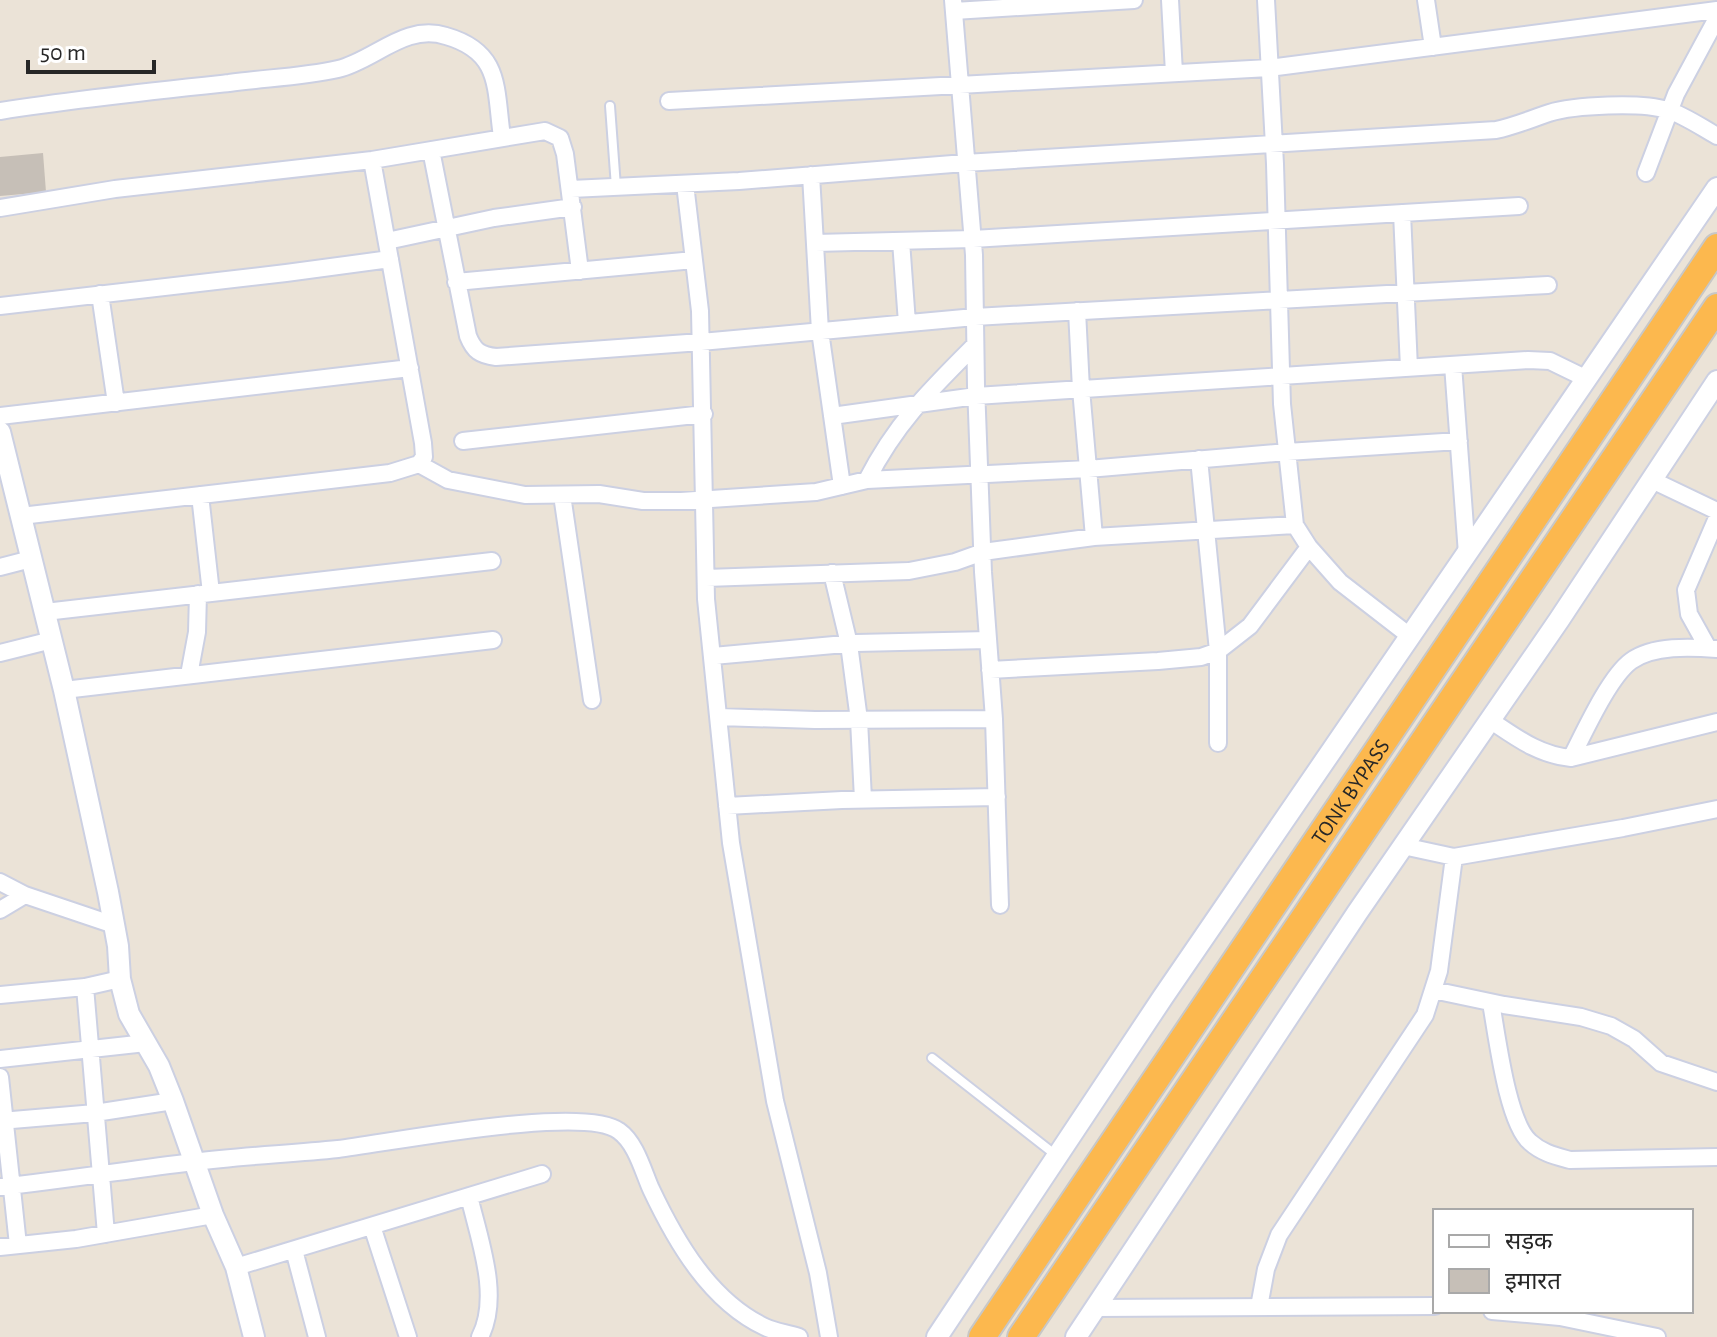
<svg xmlns="http://www.w3.org/2000/svg" width="1717" height="1337" font-family="'Alegreya Sans','Noto Sans Devanagari',sans-serif">
<style>
.building{fill:#c6bfb7}
.lines{fill:none;stroke-linecap:round;stroke-linejoin:round}
.service-casing{stroke:#ccd0e2;stroke-width:12}
.minor-casing{stroke:#ccd0e2;stroke-width:20}
.tertiary-casing{stroke:#ccd0e2;stroke-width:24}
.trunk-casing{stroke:#c7c7c7;stroke-width:30}
.service{stroke:#fff;stroke-width:8}
.minor{stroke:#fff;stroke-width:16}
.tertiary{stroke:#fff;stroke-width:20}
.trunk{stroke:#fcb84e;stroke-width:26}
.labels{text-anchor:middle;stroke-width:7;stroke-linejoin:round;paint-order:stroke}
.street-label{font-size:22px;fill:#272727;stroke:#fff}
</style>
<rect width="100%" height="100%" fill="#ebe3d7"/>
<!-- building -->
<path class="building" d="M43,153L46,192L0,196V157Z"/>
<g class="lines">
<!-- service casing -->
<g class="service-casing">
<path id="service" d="M610,106L616,187
M932,1058L1057,1156"/>
</g>
<!-- minor casing -->
<g class="minor-casing">
<path id="minor" d="M953,0L974,255L976,386L983,572L994,719L1000,905
M1170,0L1174,73
M1266,0L1275,164L1282,404L1295,525L1309,547L1340,582L1411,637
M1426,0L1433,47
M954,11L1134,0
M669,101L1269,68L1717,10
M0,111C76,99 153,91 229,83C265,78 303,77 338,69C375,60 405,23 446,36C502,52 495,89 502,137
M431,150L468,336C474,351 480,355 496,357L701,342L975,317L1548,285
M1646,173L1676,94L1717,18
M811,175L820,331L842,486
M685,184L700,311L706,599L731,843L775,1101L818,1273L829,1337
M571,189L739,181L965,163L1496,130C1515,126 1531,119 1549,113C1574,105 1642,102 1667,110C1684,115 1701,127 1717,136
M0,208L115,189L372,160L545,131L560,138L565,154L580,271
M1402,213L1409,368
M387,241L494,218L573,207
M901,241L907,323
M815,243L973,239L1519,206
M456,282L694,260
M100,294L116,403
M0,306L286,273L390,259
M1077,311L1081,389L1094,537
M1453,365L1467,554
M0,416L410,368
M832,416L976,396L1528,360L1550,361L1587,379
M463,441L704,414
M1199,459L1218,651V743
M419,464L448,480L525,495L599,494L643,501H681L816,492L867,480L1088,469L1287,452L1459,441
M867,480C896,423 930,390 975,345
M1652,480L1717,511
M200,495L211,593
M562,495L592,700
M21,516L390,473L419,464L424,457L423,443L372,160
M0,567L31,559
M832,573L849,644L859,720L863,799
M706,578L909,571L955,562L983,552L1094,537L1295,525
M45,612L492,561
M1708,648L1689,614L1686,590L1717,518
M0,653L52,640
M713,656L856,643L988,640
M990,670L1158,661L1201,657L1218,651L1250,626L1309,547
M189,675L197,632L198,594
M64,690L493,640
M719,717L815,720L994,719
M1490,720C1517,738 1539,755 1571,758L1717,722
M1571,758C1584,733 1609,677 1631,661C1653,645 1691,647 1717,649
M727,806L842,800L997,797
M1403,846L1454,857L1623,828L1717,809
M0,882L25,895L114,925
M0,910L25,895
M85,987L106,1234
M1433,990L1504,1005L1581,1017L1611,1026L1634,1039L1661,1063L1717,1082
M0,995L85,987L120,979
M1491,1003C1497,1035 1507,1122 1530,1142C1542,1153 1556,1156 1570,1160L1717,1157
M0,1059L146,1043
M0,1077L18,1245
M0,1121L95,1113L173,1101
M0,1187C64,1180 128,1170 193,1162C241,1156 289,1154 338,1149C389,1143 584,1104 619,1131C636,1143 643,1171 651,1189C676,1242 710,1301 765,1327C775,1332 788,1333 799,1337
M469,1196C479,1239 501,1296 480,1337
M372,1226L408,1337
M0,1247L76,1239L213,1215
M294,1250L317,1337
M236,1267L542,1174
M1259,1307L1266,1269L1279,1235L1425,1015L1439,971L1454,857
M1096,1308L1435,1306
M1492,1311L1560,1317L1657,1337"/>
</g>
<!-- tertiary casing -->
<g class="tertiary-casing">
<path id="tertiary" d="M0,432L64,690L108,892L118,946L120,979L129,1014L159,1066L173,1101L213,1215L236,1267L254,1337
M937,1337L1163,997L1717,188
M1076,1337L1357,913L1559,620L1717,381"/>
</g>
<!-- trunk casing -->
<g class="trunk-casing">
<g id="trunk">
<path id="s1" d="M982,1337L1717,247"/>
<path d="M1021,1337L1717,307"/>
</g>
</g>
<!-- service -->
<use href="#service" class="service"/>
<!-- minor -->
<use href="#minor" class="minor"/>
<!-- tertiary -->
<use href="#tertiary" class="tertiary"/>
<!-- trunk -->
<use href="#trunk" class="trunk"/>
</g>
<g class="labels">
<!-- street labels -->
<g class="street-label">
<text dy="8" stroke="none"><textPath href="#s1" startOffset="658">TONK BYPASS</textPath></text>
</g>
</g>
<!-- legend -->
<rect x="1433" y="1209" width="260" height="104" fill="#ffffff" stroke="#a9a9a9" stroke-width="2"/>
<rect x="1449" y="1235" width="40" height="12" fill="#ffffff" stroke="#a9a9a9" stroke-width="2"/>
<text x="1505" y="1249" font-size="24" fill="#272727">सड़क</text>
<rect x="1449" y="1269" width="40" height="24" fill="#c6bfb7" stroke="#a9a9a9" stroke-width="2"/>
<text x="1505" y="1289" font-size="24" fill="#272727">इमारत</text>
<!-- scale -->
<path d="M28 60v12h126v-12" fill="none" stroke="#272727" stroke-width="4"/>
<text x="40" y="60" font-size="24" fill="#272727" stroke="#ffffff" stroke-width="6" paint-order="stroke">50 m</text>
</svg>
